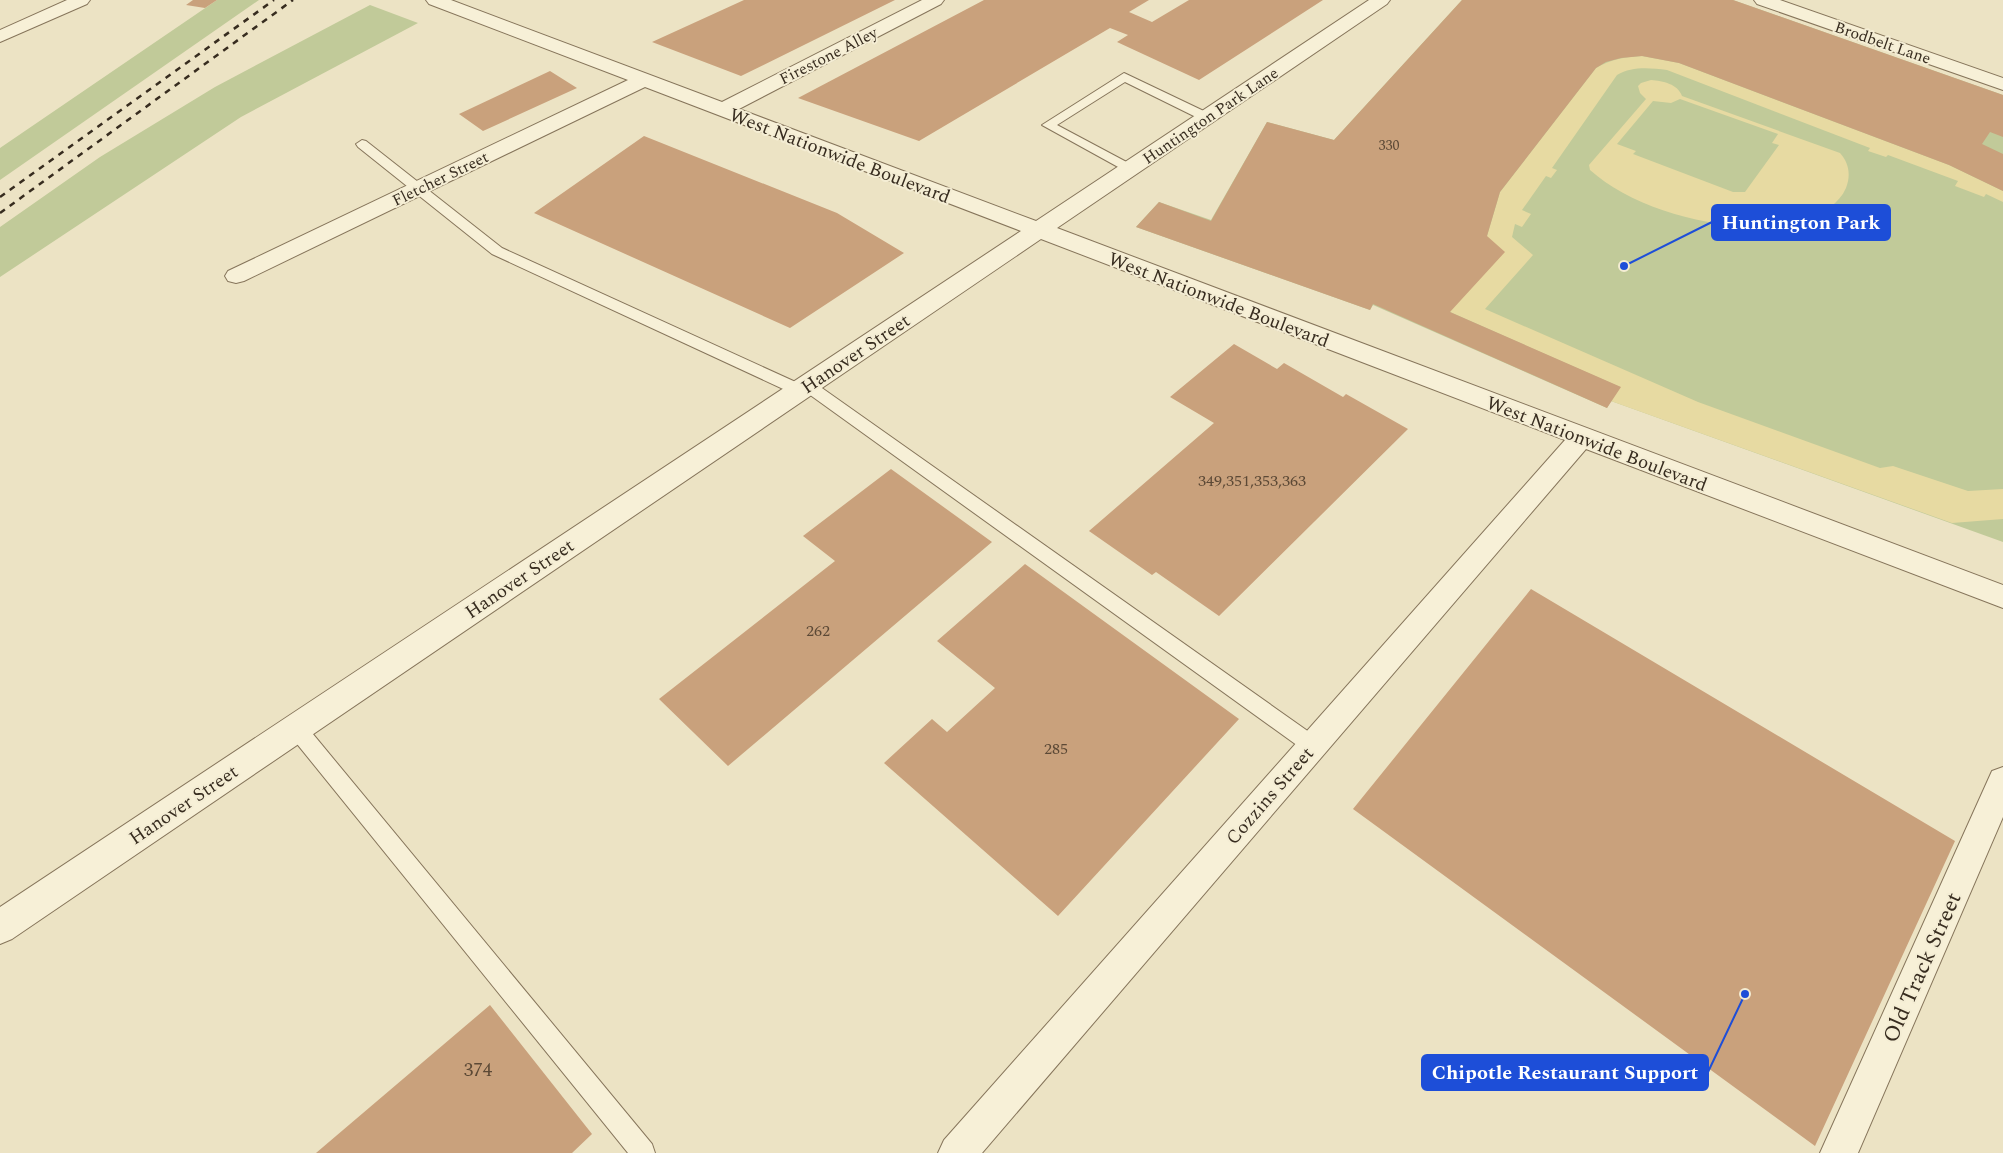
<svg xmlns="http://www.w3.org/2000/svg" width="2003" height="1153" font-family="Spectral,serif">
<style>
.green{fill:#c1ca99}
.sand{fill:#e7daa2;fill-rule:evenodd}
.building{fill:#c9a17c}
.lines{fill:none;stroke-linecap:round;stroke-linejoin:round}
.service-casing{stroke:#86755b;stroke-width:2}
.minor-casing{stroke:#86755b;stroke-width:2}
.service{fill:#f7f0d7;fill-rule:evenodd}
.minor{fill:#f7f0d7;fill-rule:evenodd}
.rail{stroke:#372c1f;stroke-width:2.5;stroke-dasharray:6 6;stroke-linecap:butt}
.labels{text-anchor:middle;stroke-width:4;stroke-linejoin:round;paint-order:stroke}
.far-number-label{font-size:14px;fill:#5c4936}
.far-street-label{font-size:16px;fill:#372c1f;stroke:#f4edd4}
.number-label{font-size:16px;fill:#5c4936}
.street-label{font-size:19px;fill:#372c1f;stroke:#f4edd4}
.near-number-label{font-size:19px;fill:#5c4936}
.near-street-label{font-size:22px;fill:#372c1f;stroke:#f4edd4}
.leader{fill:none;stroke:#1d4ed8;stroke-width:2}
.callout-dot{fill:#1d4ed8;stroke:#f4edd4;stroke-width:2}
.callout{fill:#1d4ed8;stroke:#1d4ed8;stroke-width:2}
.callout-label{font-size:20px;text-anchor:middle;font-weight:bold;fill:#fff}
</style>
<rect width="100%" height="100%" fill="#ece3c4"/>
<!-- green -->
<path class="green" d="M217,0H259L0,180V148Z
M1462,0H1733L2003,95V542L1611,401L1607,408L1373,305L1370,310L1136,227L1159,202L1211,220L1267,122L1334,140Z
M370,5L418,23L241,117L0,277V227L100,157L215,87Z"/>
<!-- sand -->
<path class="sand" d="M1642,56L1679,63L1949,165L2003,191V202L1986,194L1984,197L1955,186L1958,181L1888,155L1886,157L1868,151L1870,148L1667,70C1650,68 1632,66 1617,75L1552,168L1557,170L1551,178L1546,176L1522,210L1531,214L1522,227L1515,224L1512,237L1533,255L1485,309L1698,402L1880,468L1893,466L1968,491L2003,489V519L1952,523L1611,401L1620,387L1450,312L1487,236L1500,192L1596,68C1611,59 1626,57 1642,56Z
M1651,80C1663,81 1678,84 1682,96L1840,153C1849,163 1851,175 1846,188C1839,204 1824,212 1808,217C1744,240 1640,215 1590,170L1589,165L1646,99L1640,93L1638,86L1641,83ZM1680,99L1778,134L1772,143L1779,145L1745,192H1733L1633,154L1636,151L1617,144L1653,101L1671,103Z"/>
<!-- building -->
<path class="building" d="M193,0H217L205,8L186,5Z
M744,0H895L741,76L652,42Z
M984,0H1149L1129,12L1152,22L1189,0H1323L1199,80L1117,42L1128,35L1110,28L919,141L798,98Z
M1462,0H1733L2003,95V137L1990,132L1982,144L2003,154V191L1949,165L1679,63L1642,56L1621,58L1606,62L1596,68L1500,192L1487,236L1505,252L1450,312L1621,387L1607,408L1373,304L1370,310L1136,227L1159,202L1211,221L1267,122L1334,140Z
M550,71L577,88L483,131L459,114Z
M644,136L837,213L904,253L790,328L534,213Z
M1234,344L1277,369L1284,363L1343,397L1346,394L1408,429L1219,616L1156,572L1152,575L1089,531L1214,423L1170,397Z
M891,469L992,542L728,766L659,699L835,561L803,536Z
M1025,564L1239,719L1058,916L884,763L932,719L947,732L995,688L937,641Z
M1531,589L1955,841L1815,1146L1353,809Z
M490,1005L592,1134L572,1153H316Z"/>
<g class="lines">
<!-- service casing -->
<g class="service-casing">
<path id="service" d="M1124,73L1210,114L1212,117L1206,121L1202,120L1125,82L1057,125L1134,166L1135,169L1134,172L1129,173L1042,125Z
M362,140L366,141L502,248L800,384L802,381L807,380L812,381L1319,739L1322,745L1319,751L1312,754L1305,751L806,392L799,395L794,394L492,254L358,147L356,144Z
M296,720L303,722L652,1144L655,1153H628L289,734L286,728L289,722Z"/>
</g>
<!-- minor casing -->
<g class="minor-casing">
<path id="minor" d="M67,0H90L87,4L0,42V30Z
M426,0H451L722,102L922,0H944L941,4L739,109L1036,221L1369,0H1390L1387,4L1057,228L2003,585V608L1586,449L982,1153H938L944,1140L1565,440L1041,239L12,939L0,944V907L1021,231L645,87L244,281L236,283L228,281L225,276L228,271L628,80L429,4Z
M1754,0H1780L2003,78V90L1757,4Z
M2003,767V817L1858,1153H1820L1992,771Z"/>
</g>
<!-- service -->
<use href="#service" class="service"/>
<!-- minor -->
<use href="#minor" class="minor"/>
<!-- rail -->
<path class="rail" d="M0,197L274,0
M0,213L293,0"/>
</g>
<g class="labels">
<!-- far-number labels -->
<g class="far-number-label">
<text x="1389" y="150">330</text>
</g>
<!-- far-street labels -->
<g class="far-street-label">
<text transform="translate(1883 42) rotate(19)" y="6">Brodbelt Lane</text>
<text transform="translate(828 55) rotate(-27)" y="6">Firestone Alley</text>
<text transform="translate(1210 115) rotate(-34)" y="6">Huntington Park Lane</text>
<text transform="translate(440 178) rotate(-26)" y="6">Fletcher Street</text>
</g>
<!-- number labels -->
<g class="number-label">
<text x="1252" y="486">349,351,353,363</text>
<text x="818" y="636">262</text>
<text x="1056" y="754">285</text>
</g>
<!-- street labels -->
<g class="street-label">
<text transform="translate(840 155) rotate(21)" y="7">West Nationwide Boulevard</text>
<text transform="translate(1219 299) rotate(21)" y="7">West Nationwide Boulevard</text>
<text transform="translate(855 353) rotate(-34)" y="7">Hanover Street</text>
<text transform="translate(1597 443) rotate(21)" y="7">West Nationwide Boulevard</text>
<text transform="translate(519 578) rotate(-34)" y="7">Hanover Street</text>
<text transform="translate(1269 795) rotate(-49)" y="7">Cozzins Street</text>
<text transform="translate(183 804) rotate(-34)" y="7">Hanover Street</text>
</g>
<!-- near-number labels -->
<g class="near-number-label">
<text x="478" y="1076">374</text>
</g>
<!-- near-street labels -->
<g class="near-street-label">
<text transform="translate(1921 967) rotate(-66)" y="8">Old Track Street</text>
</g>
</g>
<!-- callouts -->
<path class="leader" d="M1624 266L1712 222M1745 994L1708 1072"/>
<g class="callout-dot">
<circle cx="1624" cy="266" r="5"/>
<circle cx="1745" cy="994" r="5"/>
</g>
<g class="callout">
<rect x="1712" y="205" width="178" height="35" rx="5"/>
<rect x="1422" y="1055" width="286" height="35" rx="5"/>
</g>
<g class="callout-label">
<text x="1801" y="229">Huntington Park</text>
<text x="1565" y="1079">Chipotle Restaurant Support</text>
</g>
</svg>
